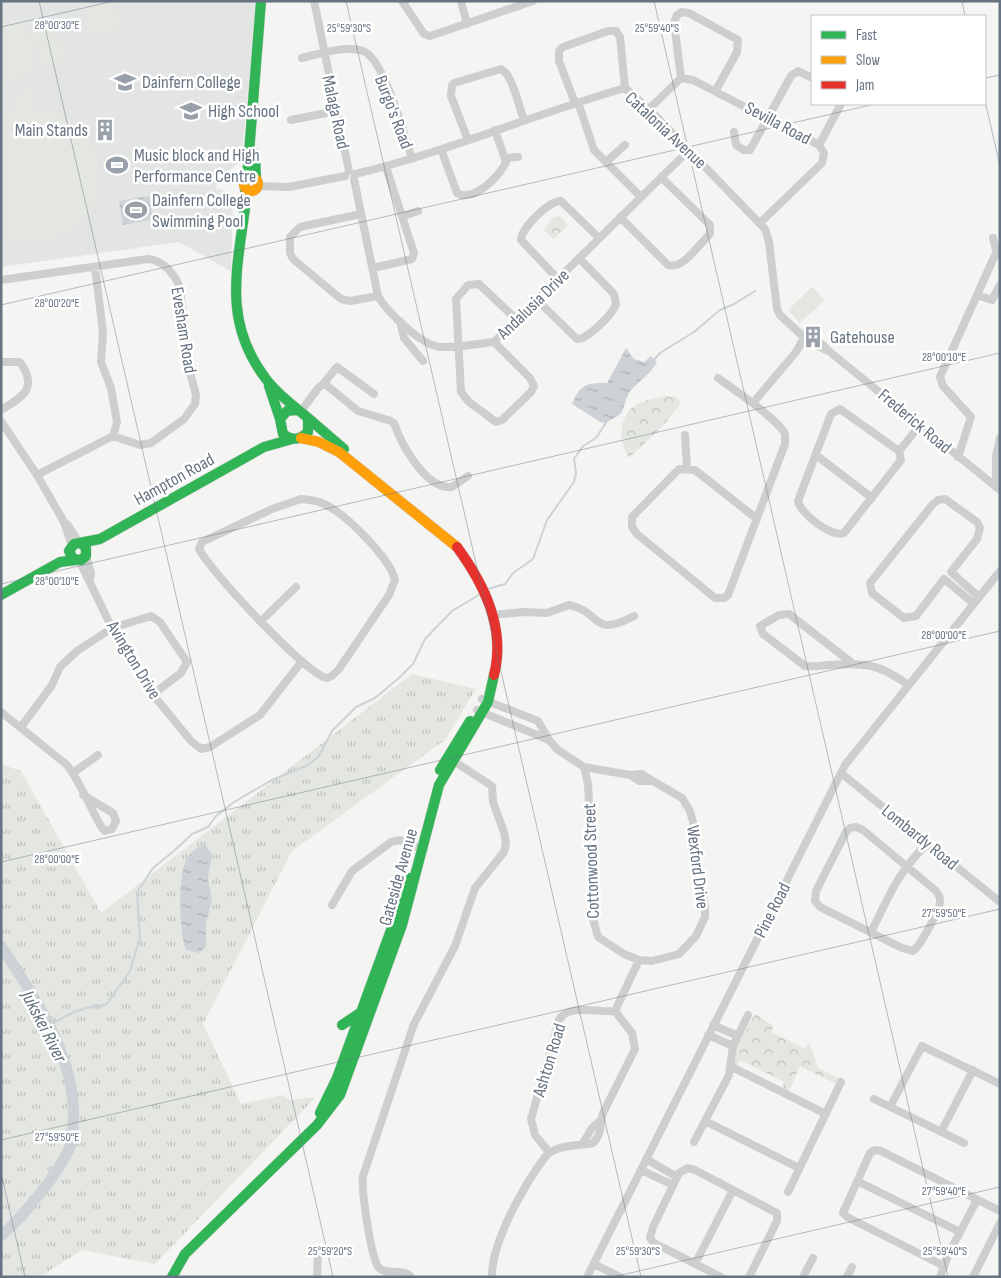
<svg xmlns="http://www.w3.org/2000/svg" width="1001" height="1278" font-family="'Sofia Sans Condensed',sans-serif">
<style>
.built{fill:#e3e4e4}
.grass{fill:url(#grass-tufts)}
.park{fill:url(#park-crowns)}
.pitch{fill:#e4e7e1}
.water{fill:url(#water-ripples)}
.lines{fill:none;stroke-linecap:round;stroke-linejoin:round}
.stream{stroke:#ccd2d6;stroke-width:2}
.river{stroke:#ccd2d6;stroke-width:11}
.fast-casing{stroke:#d0d1d1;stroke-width:11}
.slow-casing{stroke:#d0d1d1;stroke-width:11}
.jam-casing{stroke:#d0d1d1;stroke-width:11}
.street{stroke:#cdcece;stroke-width:8}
.fast{stroke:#30b455;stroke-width:10}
.slow{stroke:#ff9f0a;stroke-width:10}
.jam{stroke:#e5322d;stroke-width:10}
.ticks{fill:none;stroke:#667381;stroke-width:1;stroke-opacity:0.45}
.labels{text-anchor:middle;stroke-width:5;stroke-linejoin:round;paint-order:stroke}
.poi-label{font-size:18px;fill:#667381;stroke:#fff;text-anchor:start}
.street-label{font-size:18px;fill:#667381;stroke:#fff}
.water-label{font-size:19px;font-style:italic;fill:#62737e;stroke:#fff}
.ticks-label{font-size:12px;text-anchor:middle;fill:#667381;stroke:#fff;stroke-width:5;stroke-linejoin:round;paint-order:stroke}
</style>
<defs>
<pattern id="grass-tufts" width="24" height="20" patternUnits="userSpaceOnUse" patternTransform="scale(1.25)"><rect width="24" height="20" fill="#e4e7e1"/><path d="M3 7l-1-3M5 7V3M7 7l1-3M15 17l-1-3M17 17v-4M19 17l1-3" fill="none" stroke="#bdc0bc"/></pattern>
<pattern id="park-crowns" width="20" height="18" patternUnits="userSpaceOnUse" patternTransform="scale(1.25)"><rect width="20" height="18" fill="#e4e7e1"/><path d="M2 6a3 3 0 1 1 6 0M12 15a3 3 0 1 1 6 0" fill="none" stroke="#bdc0bc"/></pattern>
<pattern id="water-ripples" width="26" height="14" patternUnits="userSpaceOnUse" patternTransform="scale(1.25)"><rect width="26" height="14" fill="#ccd2d6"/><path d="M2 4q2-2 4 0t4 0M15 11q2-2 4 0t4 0" fill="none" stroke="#a9afb3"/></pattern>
</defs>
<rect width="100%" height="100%" fill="#f4f4f3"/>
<!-- built -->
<path class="built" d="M1,1H257L241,162L226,172H219L216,189L227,191L233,199L231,271L179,242L1,267Z"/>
<!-- grass -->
<path class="grass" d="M412,674L476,689L445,740L292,851L203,1024L241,1104L283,1095L290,1100L316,1097L155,1264L82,1250L39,1277H1V764L21,771L101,913Z"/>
<!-- park -->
<path class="park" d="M560,216L568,226L554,239L544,230L553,217Z
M665,396L677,397L681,403L663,426L629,458C617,440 618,411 642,402C649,399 657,398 665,396Z
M755,1014L774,1026L771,1032L805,1049L809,1042L818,1068L838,1078L836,1084L800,1066L789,1091L782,1088L784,1082L740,1060L737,1066L734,1064L735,1049Z"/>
<!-- pitch -->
<path class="pitch" d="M115,1L120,29L107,32L106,29L91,34L86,5Z
M26,18L35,73L1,83V22Z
M57,25L65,60L40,68L32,30Z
M24,85L35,92L26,107C109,107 126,214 55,239C37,245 19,241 1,239V114L15,108L11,105Z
M812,287L825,300L800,323L788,310Z"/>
<!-- water -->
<path class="water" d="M149,196L153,219L123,225L119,201Z
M626,348L634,359L644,362L651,356L657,362C651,374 640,380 631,390C625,397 625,409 620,414C614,419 609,421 602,423L572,404C580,384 587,383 607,383Z
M206,846L212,854L208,878L212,900L206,924V947L199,953L186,950C179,932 177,876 187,858C190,854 194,850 198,847Z"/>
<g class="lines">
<!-- stream -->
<path class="stream" d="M653,361L660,353L694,332L720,310L734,304L755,291
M488,589L505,584L513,573L533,559L547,520L574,482L576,473L574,459L583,446L596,438L607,421
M48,1026C67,1015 83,1006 106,1005L130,971L140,938L137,892L153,868L175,850L192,834L208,827L216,816L234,802L272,780L308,765L319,756L332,731L356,707L375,698L399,678L413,664L425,639L452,611L482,593"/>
<!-- river -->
<path class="river" d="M1,946C35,998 78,1059 73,1123C73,1130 73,1139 71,1145C58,1175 25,1214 1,1236"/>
<!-- fast casing -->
<g class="fast-casing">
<path id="fast" d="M255,154L256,179
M247,178L261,1
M245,188L246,200C238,267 221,320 266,379C277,394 294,406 308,418V432C300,440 292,441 283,434L280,419L287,411L297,410
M269,386L280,419
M308,418L344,449
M82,544L86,548V556L81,560L73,559L69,551L74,544L100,539L264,447L292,439
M1,595L60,562L76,560
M440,770L470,721
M342,1025L360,1013
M320,1113L337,1078L410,878
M172,1277L185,1254L317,1125L340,1095L402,925L439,785L488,702L494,675"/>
</g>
<!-- slow casing -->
<g class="slow-casing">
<path id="slow" d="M244 184a7 7 0 1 1 14 0a7 7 0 1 1-14 0Z
M301,438L319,442L339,452L457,547"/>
</g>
<!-- jam casing -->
<g class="jam-casing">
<path id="jam" d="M457,547C484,584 506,628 494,675"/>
</g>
<!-- street -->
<path class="street" d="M314,1L349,171
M402,1L424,34L430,36L533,1
M461,1L467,24
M302,58C319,54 346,45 363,51C384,58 405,137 412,159
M681,78L674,22L677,15L682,12L689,13L738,40L737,52L716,90
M625,88L649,109L765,229L769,242L777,309L780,315L808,341
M578,102L594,150L641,197
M575,103L559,61V51L563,47L608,31H616L620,37L625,88
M649,109L681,78L693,80L819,145L824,153L822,163L760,223
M291,120L336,111
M734,132L736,145L744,150H750L791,76L798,71L812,78
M468,140L451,96L452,85L454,83L501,69C513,75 519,108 524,120
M819,145L841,104
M441,149L457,193C473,203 500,176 506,162L495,130
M506,158L518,157
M606,162L625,145
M355,174C447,152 534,114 625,88
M354,179L378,296C387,312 421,345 440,347C458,348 476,344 494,342L689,150
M259,186L289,187L345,176
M361,214L300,227L290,237V253L293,259L341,299L350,301L378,296
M403,216L418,211
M620,217L668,265C683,270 700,243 710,234V225L661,177
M993,238L997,254
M373,268L412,259L414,253L386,167
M558,279L521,240C521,228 550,200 561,201L599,238
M1,280L148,259C163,260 175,274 180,288L188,365L196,395L195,404L184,419L151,443L140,445L113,436
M977,295L992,300L1000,285
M537,300L577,339C588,339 613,314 616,304L614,294L579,258
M400,321L404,338L423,361
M816,339L830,352L1000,490
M494,342L530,378L534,386L531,392L502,420L496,422L469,402L461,392L456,299L468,285L479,284L517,320
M814,344L826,350
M1,362H20C39,389 22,397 1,410
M718,378C733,389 775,417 784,432C786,435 785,440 785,444L728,595L724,598H715L637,534L632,527V517L679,469L695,470L757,519
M323,384L337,367L374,394
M753,403L796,352L807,333
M840,409L899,451L901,460L844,533C831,538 800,513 798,501L831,414Z
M301,411L319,387L325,384L358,411L391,421
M1,421L37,475L64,522L72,546
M394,423C401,444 426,490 452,487L468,476
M685,435L687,468
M899,451L921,424
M816,455L872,498
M958,457L971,417L943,386L940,377L995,255H1000
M37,475L113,436L117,422L111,388L101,362L103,332L95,267
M996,487V456L1000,438
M301,499C309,500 317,500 324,504C345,513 390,558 395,580L389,595L339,669L332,676L327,678C307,675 210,571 199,549L202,542L272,509Z
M64,522L68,525L79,543
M86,556L91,573L90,579
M79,560L112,628L145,685L191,741L201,749L210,747L260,715L302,661
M973,603L944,579L916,616L904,618L872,593L870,583L933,504L938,500L945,499L977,522L980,528L977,539L951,572L979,597
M492,615L524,612L547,613L569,605C602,611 591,639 634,616
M261,621L296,587
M852,663L789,614L779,615L760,626L763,634L805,666C813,667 821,666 829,665C864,663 879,663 908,685
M482,699L538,721L549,740
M477,710L549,740L558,750L584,767L630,775L641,774L682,798L690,811L693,822L696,858L705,906V917L696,936L679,954L652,961L639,960L624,954L598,937L593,919L594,897L588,784L584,767
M1,712L66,764C81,782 89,807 102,828L105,831L112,829L116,821L113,813L83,795
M21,727L52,685L60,667L77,651L112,628L151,616L160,622L187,662L181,673L152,695
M73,773L98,755
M841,773L1000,902
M630,775L639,781H651
M856,827L863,830L935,890C938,893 940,896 940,901C940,910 920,946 913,951L902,948L820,907L815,901L816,891L846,832L850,828Z
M332,905L352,871L391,842L400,840L424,850
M871,932C889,896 898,872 927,844
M615,1011L639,960
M713,1025L736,1035
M708,1035L733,1046
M730,1069H736L826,1114
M874,1099L964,1143
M890,1107L922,1046L1000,1084
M705,1121L799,1168
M941,1132L973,1070
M694,1142L729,1075L733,1046L748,1015
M583,1143L592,1128L600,1121
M549,1152L535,1135L531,1119L559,1020C568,1003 599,1013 615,1011
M646,1159L677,1177
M641,1170L673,1185
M857,1181L960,1232
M788,1192L841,1082
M594,1264L620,1277
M695,1264L733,1190
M944,1266L847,1217L843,1213L870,1153L875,1150L881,1151L1000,1211
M317,1277L318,1254
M411,1277C402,1267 388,1276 379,1268C371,1259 361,1189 363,1176L414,1024L455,946L475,888L504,852L506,843L504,832L493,802L492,786L452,760
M492,1277C491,1242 525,1184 545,1157C555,1144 579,1146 593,1143C603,1133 599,1125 603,1113L635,1049L632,1033L615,1011
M587,1277L845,765L1000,571
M721,1277L654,1243L650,1238L653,1227L679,1173L688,1168L695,1170L777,1213V1221L749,1277
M803,1277L813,1258
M847,1277L852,1267
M940,1277L949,1253L977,1200
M973,1277L1000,1223"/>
<!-- fast -->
<use href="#fast" class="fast"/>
<!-- slow -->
<use href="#slow" class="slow"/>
<!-- jam -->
<use href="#jam" class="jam"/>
</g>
<!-- ticks -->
<path class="ticks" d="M39,1L333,1277M346,1L641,1277M654,1L948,1277M962,1L965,16M1,27L114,1M985,78L1000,75M985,101L1000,166M1,305L875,104M1,584L1000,353M1,862L1000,631M1,1140L1000,909M1,1173L25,1277M613,1277L1000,1187"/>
<!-- icons -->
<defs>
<g id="school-bare" transform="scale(1.725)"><path d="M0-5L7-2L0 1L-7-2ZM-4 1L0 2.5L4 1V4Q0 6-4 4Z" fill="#98a0a9" stroke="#fff" stroke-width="2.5" paint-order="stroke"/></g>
<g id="building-bare" transform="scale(1.725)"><path d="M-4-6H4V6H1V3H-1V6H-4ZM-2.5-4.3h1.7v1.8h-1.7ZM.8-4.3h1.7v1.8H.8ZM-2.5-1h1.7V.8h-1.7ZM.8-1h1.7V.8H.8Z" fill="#98a0a9" stroke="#fff" stroke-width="2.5" paint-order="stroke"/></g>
<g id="stadium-bare" transform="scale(1.725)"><path d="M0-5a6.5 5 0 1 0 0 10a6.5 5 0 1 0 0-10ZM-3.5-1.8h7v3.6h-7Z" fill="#98a0a9" stroke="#fff" stroke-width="2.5" paint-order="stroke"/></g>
</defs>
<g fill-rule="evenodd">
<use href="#school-bare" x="125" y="82"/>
<use href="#school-bare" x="191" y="111"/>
<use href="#building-bare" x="105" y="130"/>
<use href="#stadium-bare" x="117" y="165"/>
<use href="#stadium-bare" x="136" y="210"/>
<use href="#building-bare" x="813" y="337"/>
</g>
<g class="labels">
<!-- poi labels -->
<g class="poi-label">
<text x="142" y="88">Dainfern College</text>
<text x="208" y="117">High School</text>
<text x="88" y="136" text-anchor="end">Main Stands</text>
<text x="134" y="161">Music block and High<tspan x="134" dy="21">Performance Centre</tspan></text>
<text x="152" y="206">Dainfern College<tspan x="152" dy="21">Swimming Pool</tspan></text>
<text x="830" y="343">Gatehouse</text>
</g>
<!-- street labels -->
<g class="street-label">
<text transform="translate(336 112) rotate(78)" y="6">Malaga Road</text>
<text transform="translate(394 112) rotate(69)" y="6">Burgo's Road</text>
<text transform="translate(778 123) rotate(28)" y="6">Sevilla Road</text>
<text transform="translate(666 130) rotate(43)" y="6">Catalonia Avenue</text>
<text transform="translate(533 304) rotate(-44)" y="6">Andalusia Drive</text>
<text transform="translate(184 330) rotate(81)" y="6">Evesham Road</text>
<text transform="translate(915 421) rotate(40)" y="6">Frederick Road</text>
<text transform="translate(174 479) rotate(-29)" y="6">Hampton Road</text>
<text transform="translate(134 660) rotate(59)" y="6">Avington Drive</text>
<text transform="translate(920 837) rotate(39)" y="6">Lombardy Road</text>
<text transform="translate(591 861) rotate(-92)" y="6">Cottonwood Street</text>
<text transform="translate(698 867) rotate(83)" y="6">Wexford Drive</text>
<text transform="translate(398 877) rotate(-74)" y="6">Gateside Avenue</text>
<text transform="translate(772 910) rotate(-63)" y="6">Pine Road</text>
<text transform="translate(549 1060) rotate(-73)" y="6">Ashton Road</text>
</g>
<!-- water labels -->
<g class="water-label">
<text transform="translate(45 1026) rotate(63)" y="7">Jukskei River</text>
</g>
</g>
<g class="ticks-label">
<text x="57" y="29">28°00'30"E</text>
<text x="349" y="32">25°59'30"S</text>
<text x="657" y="32">25°59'40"S</text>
<text x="57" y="307">28°00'20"E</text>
<text x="944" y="361">28°00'10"E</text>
<text x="57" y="585">28°00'10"E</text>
<text x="944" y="639">28°00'00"E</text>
<text x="57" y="863">28°00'00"E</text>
<text x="944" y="917">27°59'50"E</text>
<text x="57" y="1141">27°59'50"E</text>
<text x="944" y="1195">27°59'40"E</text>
<text x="330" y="1255">25°59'20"S</text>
<text x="638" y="1255">25°59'30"S</text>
<text x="945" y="1255">25°59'40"S</text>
</g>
<!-- border -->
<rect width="1001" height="1278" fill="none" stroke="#667381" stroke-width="5"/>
<!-- legend -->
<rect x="811" y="15" width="175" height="90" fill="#ffffff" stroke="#c2c7cd"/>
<rect x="821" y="31" width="25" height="8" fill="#30b455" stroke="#c2c7cd"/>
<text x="856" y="40" font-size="15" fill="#667381">Fast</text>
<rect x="821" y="56" width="25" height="8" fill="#ff9f0a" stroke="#c2c7cd"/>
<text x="856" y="65" font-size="15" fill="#667381">Slow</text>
<rect x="821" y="81" width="25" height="8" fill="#e5322d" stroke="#c2c7cd"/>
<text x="856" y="90" font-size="15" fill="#667381">Jam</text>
</svg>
